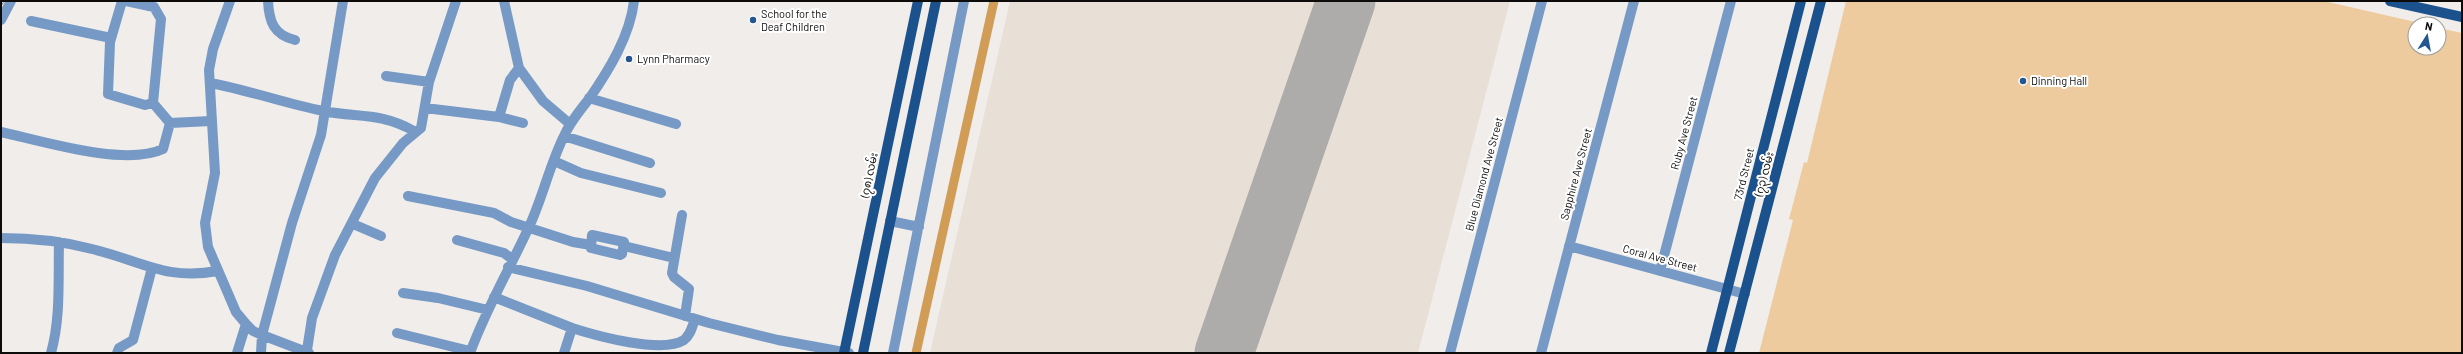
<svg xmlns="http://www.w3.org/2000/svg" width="2463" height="354" font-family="Barlow,'Noto Sans Myanmar',sans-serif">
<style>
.built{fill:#e8e0d7}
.green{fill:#eecb9e}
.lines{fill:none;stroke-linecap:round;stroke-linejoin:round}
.canal{stroke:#d19d56;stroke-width:9}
.runway{stroke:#aeacaa;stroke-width:59}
.minor{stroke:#769ac5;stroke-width:10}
.major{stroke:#1b528e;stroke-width:10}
.rail-casing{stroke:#6d6c6a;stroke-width:4}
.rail{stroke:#fff;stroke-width:2.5;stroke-dasharray:8;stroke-linecap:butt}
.poi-dot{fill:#245790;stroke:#fff;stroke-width:1.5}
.labels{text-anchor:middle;stroke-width:4;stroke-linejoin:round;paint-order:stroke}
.poi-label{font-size:11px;fill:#0d0c0b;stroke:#fff;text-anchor:start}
.street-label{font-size:11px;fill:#0d0c0b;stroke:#fff}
</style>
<rect width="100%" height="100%" fill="#f0edea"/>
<!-- built -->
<path class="built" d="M1010,1H1510L1418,353H930Z"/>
<!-- green -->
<path class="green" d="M1846,1H2324L2424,24H2415V48H2439V28L2462,33V353H1759L1793,220L1789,219L1804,162L1807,163Z"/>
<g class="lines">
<!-- canal -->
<path class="canal" d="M916,353L994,1"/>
<!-- runway -->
<path class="runway" d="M1224,353L1346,1"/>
<!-- minor -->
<path class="minor" d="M122,1L110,42L108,94L145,105L153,103
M126,1L154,7L161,19L153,103
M230,1L213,49L209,70L215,173L205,223L208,247L236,312L246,324L253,331L262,335L309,353
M268,1C269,22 274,35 295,40
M504,1L519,68L543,101L570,124
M1,20L11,1
M31,21L111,38
M386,76L429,82
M210,83C248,90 284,103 323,111C358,118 380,112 414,131
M589,98L676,124
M425,108L499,117L523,123
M499,117L510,80L519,68
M170,123L211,121
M1,132C42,141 125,167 163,149L170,123L153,103
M564,136L650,163
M554,161L581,173L661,193
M408,196L494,213L511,222L573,242L591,245
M682,215L672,273L674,277L689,289L685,316
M890,221L919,227
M353,224L381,236
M592,235L624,242L622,254L620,255L591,248Z
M1,238C32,238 62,241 92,249C139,260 167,281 217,271
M457,240L504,253L512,259
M624,246L674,258
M1569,246L1745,294
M508,267L587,286L709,323L778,340L849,353
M1660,271L1731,1
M403,293L438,298L488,310
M494,297L572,328L564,353
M572,328C597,336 662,354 684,340C691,334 692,327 695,319
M397,333L470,351
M307,350L312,318L335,255L375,178L403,143L421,128L429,82L456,1
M51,353C61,317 58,279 59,242
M117,353L119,348L133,340L152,268
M237,353L246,324
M261,353L262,335L292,223L321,135L343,1
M470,353C486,309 509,270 529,227C543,197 550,163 565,134C571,121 580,110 589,99C609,70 630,36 634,1
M893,353L964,1
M1450,353L1542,1
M1541,353L1634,1"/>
<!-- major -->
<path class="major" d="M2390,1L2462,17
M844,353L918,1
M863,353L936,1
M1711,353L1801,1
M1729,353L1821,1"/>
<!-- rail casing -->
<g class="rail-casing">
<path id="rail" d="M1,3L2,1"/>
</g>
<!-- rail -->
<use href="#rail" class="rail"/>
</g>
<!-- markers -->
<g class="poi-dot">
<circle cx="753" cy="20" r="4"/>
<circle cx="629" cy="59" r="4"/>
<circle cx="2023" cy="81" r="4"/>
</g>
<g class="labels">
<!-- poi labels -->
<g class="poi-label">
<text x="761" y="18">School for the<tspan x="761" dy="13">Deaf Children</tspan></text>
<text x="637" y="63">Lynn Pharmacy</text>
<text x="2031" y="85">Dinning Hall</text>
</g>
<!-- street labels -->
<g class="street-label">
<text transform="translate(1684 133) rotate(-75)" y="4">Ruby Ave Street</text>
<text transform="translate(1484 174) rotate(-75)" y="4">Blue Diamond Ave Street</text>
<text transform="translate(1576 174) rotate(-75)" y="4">Sapphire Ave Street</text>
<text transform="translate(1744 174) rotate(-76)" y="4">73rd Street</text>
<text transform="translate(1764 174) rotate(-75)" y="4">(၇၃) လမ်း</text>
<text transform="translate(869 175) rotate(-78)" y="4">(၇၈) လမ်း</text>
<text transform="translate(1660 258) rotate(15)" y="4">Coral Ave Street</text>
</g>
</g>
<!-- border -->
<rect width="2463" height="354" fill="none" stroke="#0d0c0b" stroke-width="4"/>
<!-- north arrow -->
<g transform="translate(2427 36) rotate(11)"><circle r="19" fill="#ffffff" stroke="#9e9e9d"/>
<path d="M0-3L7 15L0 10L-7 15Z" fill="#245790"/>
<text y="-6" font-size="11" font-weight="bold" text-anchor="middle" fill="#0d0c0b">N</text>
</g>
</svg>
